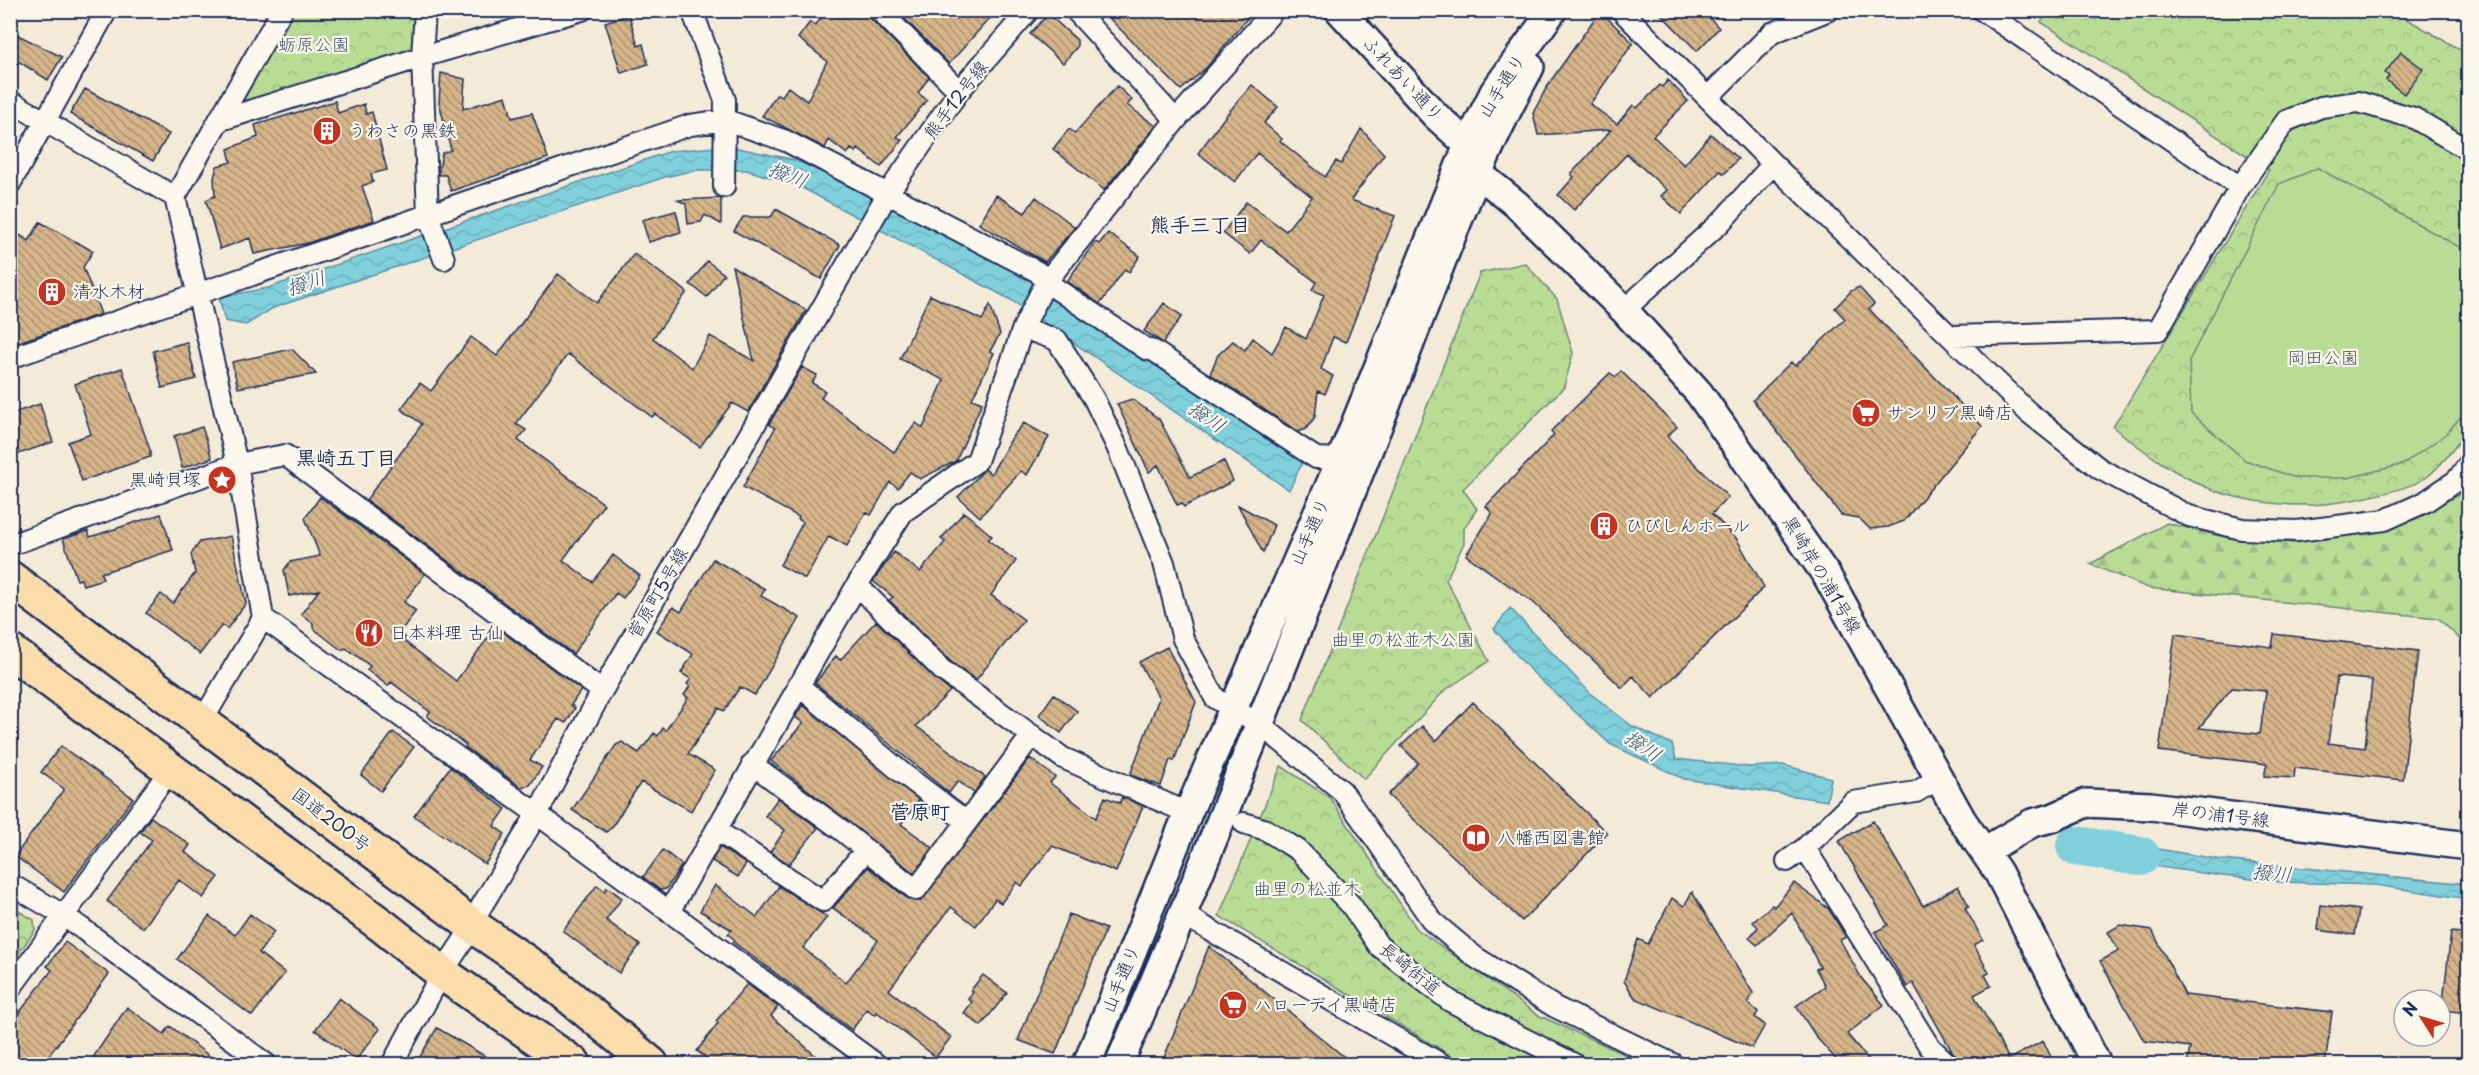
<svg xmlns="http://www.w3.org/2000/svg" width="2479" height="1075" font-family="'Playpen Sans','Klee One',sans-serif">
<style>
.forest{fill:url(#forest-firs);stroke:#6a867a;stroke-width:1.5}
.park{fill:url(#park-crowns);stroke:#6a867a;stroke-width:1.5}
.pitch{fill:#b9dc95;stroke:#6a867a;stroke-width:1.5}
.water{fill:url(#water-waves);stroke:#5890a9;stroke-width:1.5}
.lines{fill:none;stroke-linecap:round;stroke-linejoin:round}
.river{stroke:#80d0db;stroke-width:40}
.building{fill:url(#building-back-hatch);stroke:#1b2f5e;stroke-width:1.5;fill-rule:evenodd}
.street-casing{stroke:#1b2f5e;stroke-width:24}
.secondary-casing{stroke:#1b2f5e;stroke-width:32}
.highway-casing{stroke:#1b2f5e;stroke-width:38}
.street{stroke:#fbf7ec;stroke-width:20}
.secondary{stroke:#fbf7ec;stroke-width:27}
.highway{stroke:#fbddab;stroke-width:33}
.labels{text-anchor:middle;stroke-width:4.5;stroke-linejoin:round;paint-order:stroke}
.park-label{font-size:18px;fill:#425a6c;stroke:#fbf7ec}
.street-label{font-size:18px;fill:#1b2f5e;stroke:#fbf7ec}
.poi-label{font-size:18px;fill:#1b2f5e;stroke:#fbf7ec;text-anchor:start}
.water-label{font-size:20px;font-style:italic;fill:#34577d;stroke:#fbf7ec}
.neighbourhood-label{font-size:20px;font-weight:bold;fill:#1b2f5e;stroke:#fbf7ec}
</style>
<defs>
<pattern id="forest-firs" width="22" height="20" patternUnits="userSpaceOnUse" patternTransform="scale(1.5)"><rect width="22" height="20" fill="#b9dc95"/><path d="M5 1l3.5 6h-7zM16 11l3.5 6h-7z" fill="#9ebd83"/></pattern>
<pattern id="park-crowns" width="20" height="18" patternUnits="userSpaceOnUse" patternTransform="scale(1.5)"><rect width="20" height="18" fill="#b9dc95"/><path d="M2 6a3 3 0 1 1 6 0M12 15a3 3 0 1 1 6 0" fill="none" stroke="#9ebd83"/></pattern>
<pattern id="water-waves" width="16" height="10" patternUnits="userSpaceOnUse" patternTransform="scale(1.5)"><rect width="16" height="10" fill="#80d0db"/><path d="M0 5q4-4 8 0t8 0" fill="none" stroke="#6eb3be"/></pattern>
<pattern id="building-back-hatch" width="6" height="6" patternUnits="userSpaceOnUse" patternTransform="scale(1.5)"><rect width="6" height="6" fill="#d5b488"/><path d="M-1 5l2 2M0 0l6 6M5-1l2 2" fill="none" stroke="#ac9372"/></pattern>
</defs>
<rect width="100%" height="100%" fill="#f3ead8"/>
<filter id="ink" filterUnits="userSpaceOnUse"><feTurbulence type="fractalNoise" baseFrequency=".0167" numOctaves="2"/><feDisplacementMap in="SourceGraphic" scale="12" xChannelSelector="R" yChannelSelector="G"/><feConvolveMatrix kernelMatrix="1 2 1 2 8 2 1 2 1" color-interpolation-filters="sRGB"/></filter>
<g filter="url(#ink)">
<!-- forest -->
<path class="forest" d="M2466,491L2468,492V641H2462L2438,618L2148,588L2090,564L2167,523L2228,538L2294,543L2384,530L2416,517Z"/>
<!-- park -->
<path class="park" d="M2048,10L2393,11L2468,54V429C2457,445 2443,464 2427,477C2407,492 2329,506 2303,505C2275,505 2239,500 2213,490C2175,475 2145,452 2113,427L2269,170L2041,22Z
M294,11H421V49L242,101Z
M1525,263L1557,299L1573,353L1564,387L1463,489L1477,509L1464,528V543L1446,580L1489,661L1444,691L1364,779L1302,720L1480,273Z
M1281,766L1330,798L1417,929L1538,1015L1646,1064H1465L1219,916Z
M10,906L34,920L35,930L11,964Z"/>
<!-- pitch -->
<path class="pitch" d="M2318,168L2468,252V408L2447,433L2404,464L2348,478H2296L2245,460L2191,413L2189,361L2279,184Z"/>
<!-- water -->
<path class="water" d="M716,147H733L795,160L862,190L1025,275L1303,461L1289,490L1011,300L797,185L746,170H695L665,177L273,308L246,325L225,321L219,297L268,288L671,151Z
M1510,608L1591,694L1632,726L1672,744L1676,759L1749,767L1783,765L1831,778L1827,801L1684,779L1610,744L1530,670L1494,629Z
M2088,837L2222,860L2468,884V899L2375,885L2281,882L2223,876L2082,856Z"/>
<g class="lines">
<!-- river -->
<path class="river" d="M2076,846L2140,856"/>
</g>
<!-- building -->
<path class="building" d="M827,10H867L870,18L929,77L918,93L927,100L897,137L902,140L881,167L858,149L856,152L851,149L847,154L829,140L825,148L762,116L777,94L782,96L788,87L807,101L827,61L798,38L810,22L815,26Z
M896,10H997L949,64Z
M1101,10H1254L1207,67L1181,90Z
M1657,10H1702L1719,28L1697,51Z
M1600,11L1633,43L1590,104L1617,124L1633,105L1637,108L1660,85L1662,87L1668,80L1688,101L1653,136L1684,165L1711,134L1738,159L1724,174L1720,171L1681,214L1661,196L1667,190L1627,154L1574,210L1558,195L1574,177L1571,174L1611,130L1538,135L1533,113L1548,85Z
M1048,14L1077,40V47L1063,63L1030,34Z
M629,15L638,46L643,44L648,64L621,73L605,22Z
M10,31L62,57L48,80L10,56Z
M2401,52L2423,69L2404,94L2386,80L2389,76L2385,73Z
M441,73L465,79L463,109L506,96L512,118L532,113L548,158L451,191L446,175H438L442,153L451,150L439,102Z
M1252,85L1278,107L1264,123L1282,139L1280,141L1325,177L1336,161L1341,164L1361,129L1384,154L1351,200L1395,216L1346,342L1333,337L1321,369L1333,376L1325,394L1318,391L1315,417L1306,429L1298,432L1210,374L1218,355L1233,341L1245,350L1253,338L1272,353L1286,327L1306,339L1324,295L1312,290L1316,282L1261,240L1250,254L1223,233L1246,202L1286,231L1312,197L1257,153L1235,182L1198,153L1227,114Z
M1117,86L1132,100L1127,105L1156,126L1104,190L1053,149L1069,129L1075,133Z
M85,89L169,134L153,161L70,114Z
M335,101L338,113L364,104L366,114L372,112L387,170L371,174L373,182L362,186L374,220L308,243L254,254L250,238L220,249L206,200L215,196L214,178L217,166L231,162L228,149L258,137L255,125Z
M996,195L1025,213L1036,197L1075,227L1045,262L979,224Z
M721,198V224L705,215L701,222L688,224L686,204L678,200Z
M776,209L840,245L821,279L734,231L743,217H771Z
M676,211L681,232L649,242L642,220Z
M40,222L93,251L83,267L101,314L10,345V229L29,241Z
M1108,233L1140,256L1129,272L1125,269L1100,304L1067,281L1095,242L1099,244Z
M634,254L687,292L653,338L692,368L710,336L754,361L732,266L806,310L748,412L732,403L700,447L655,414L652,417L568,354L516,424L526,430L518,440L604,504L563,560L592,582L613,555L640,576L623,598L616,593L573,654L366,500L422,424L401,409L420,383L431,391L471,337L497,356L558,274L597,303Z
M707,261L724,274L707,297L690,284Z
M1859,287L1874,304L1869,309L1982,426L1904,521L1888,527L1870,529L1859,518L1841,515L1753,400L1791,362L1795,366L1845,319L1835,308L1851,291Z
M930,295L982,320L990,305L1000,334L990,351L994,353L972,399L982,403L956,461L920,479L910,472L898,488L890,482L871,515L866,512L847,546L829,536L805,579L780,565L803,522L798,519L799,517L743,487L775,428L769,424L802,367L817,375L812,383L825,391L821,398L894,452L916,423L923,428L944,380L900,359Z
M1164,303L1182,316L1163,343L1144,331Z
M187,342L196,379L162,388L153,351Z
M292,349L316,374L238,388L232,362Z
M122,368L150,450V457L82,481L68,442L91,434L75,384Z
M1621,371L1677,427L1667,436L1728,497L1712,514L1736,538L1764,587L1653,698L1633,676L1622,688L1534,603L1466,555L1492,514L1486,506L1554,435L1551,431L1610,373L1616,377Z
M1132,399L1159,419L1190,477L1224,461L1233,481L1184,507L1182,503L1177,505L1158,465L1149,472L1117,404Z
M40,404L53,442L10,457V414Z
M1024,423L1049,437L1027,475L1021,471L980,517L958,497L985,469L991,474L1013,436Z
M202,427L212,458L182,468L174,436Z
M320,497L425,574L404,602L416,611L399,633L406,638L404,641L456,681L496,627L581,690L571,705L575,708L566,723L558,719L530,760L542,767L530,785L521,787L465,747L466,745L427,716L430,712L391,682L388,686L367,670L370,666L346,648L341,650L313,628V623L301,614L319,590L289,596L284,570L290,562L320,556L305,518Z
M1238,505L1274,525L1263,553Z
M964,512L992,536L988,540L1016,561L991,595L1024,620L976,680L950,661L889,600L893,597L873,581L894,552L920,572L945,542L941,539Z
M161,514L173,550L101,573L103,579L83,585L81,579L77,580L63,539L88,531L90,537Z
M231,536L246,603L227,629L222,625L200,654L146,613L161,594L173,603L195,573L191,554L200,542Z
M713,559L765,589L761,596L800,618L755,695L740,687L724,711L718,708L688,754L715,770L691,811L641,782L612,827L606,832L572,810L616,745L622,742L639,753L654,733L658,736L663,728L666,730L688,698L684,695L690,686L687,684L691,679L681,673L693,654L657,631L673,607L681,612Z
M876,621L934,678L950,691L916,726L985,777L974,793L958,781L949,793L815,683L836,656L840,660Z
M2175,634L2272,647L2274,634L2418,651L2403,780L2295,768L2294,778L2264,776L2267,764L2159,751ZM2337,677L2372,680L2365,748L2328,743ZM2232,688L2266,691L2260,734L2199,728Z
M1167,647L1196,702L1174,761L1170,760L1161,786L1130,775L1159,698L1139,662Z
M1054,694L1077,711L1061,733L1039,715Z
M1473,702L1607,833L1522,921L1388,795L1418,763L1401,746L1422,726L1436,741Z
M803,705L919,800L901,824L933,848L914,873L771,761L803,723L795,717Z
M393,732L414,747L381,791L361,775Z
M61,746L133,798L64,892L15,856L64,789L41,772Z
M1030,758L1055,777L1050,783L1096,818L1105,797L1120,803L1122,797L1143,806L1116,872L1052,846L1022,886L1017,882L1001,903L995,899L976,926L951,907L889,990L951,1037L936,1057L877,1012L875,1015L867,1009L852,1030L733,942L735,940L728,934L732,930L700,911L715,885L757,917L779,886L827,917L803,948L846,983L878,940L833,908L868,867L908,899L921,901Z
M450,767L506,809L494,826L505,834L485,864L414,816Z
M778,798L818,828L789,864L770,852L785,830L765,816Z
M151,817L190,845L185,852L219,877L203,898L179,880L143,928L107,901L152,840L140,832Z
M1873,821L1923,906L1958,886L1969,906L1965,908L1983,940L1974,945L1989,973L1985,975L1991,986L1974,995L2009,1059L2043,1041L2055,1065H1960L1913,983L1907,987L1875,932L1888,925L1839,841Z
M720,847L746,864L738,877L712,861Z
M663,850L682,865L666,889L660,890L643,877Z
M1794,883L1829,909L1846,937L1840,940L1862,979L1884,1005L1847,1034L1873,1065H1841L1817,1038L1796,1006L1825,986L1816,969L1820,967L1792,913L1757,945L1749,938L1758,927L1753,922L1772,905L1774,907Z
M597,885L605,891L607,887L622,898L606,920L640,945L619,973L563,931Z
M1692,892L1753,993L1748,1003L1758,1012L1755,1017L1765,1025L1752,1048L1635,998L1624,981L1638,939L1648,944L1672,898L1684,906Z
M2321,905L2359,910L2355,935L2318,930Z
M250,914L274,932L259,953L285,973L252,1016L177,959L209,916L235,935Z
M1069,914L1106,929L1055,1054L1018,1040Z
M2120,925L2152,930L2185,995L2332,1012L2325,1065H2187L2190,1047L2144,1041L2100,961L2119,951L2108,932Z
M2451,932L2469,934V1013L2442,1010Z
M65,942L109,974L42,1065H19L10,1059V1025L52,970L47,966Z
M1209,946L1354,1065H1161Z
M983,975L1007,993L981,1026L964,1013L972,1002L968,999L973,992L971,990Z
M747,984L778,1007L771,1016L826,1065H716L697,1051L718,1023L716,1021Z
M339,998L380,1029L356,1060L315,1030Z
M127,1007L164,1034L170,1026L221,1065H88Z
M437,1028L500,1065H415Z"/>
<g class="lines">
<!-- street casing -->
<g class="street-casing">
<path id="street" d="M425,10L422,57L428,215L444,259
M692,10L725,100L724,187
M879,10L959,91
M1075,10L1176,120
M1621,10L1773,164L2028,412L2100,469L2189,516L2242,529L2297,531L2385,520L2425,502L2457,480L2468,465
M1982,10L2240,187
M1708,97L1772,33L1829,10
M10,101L175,197
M221,120L422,57L582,10
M10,184L107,10
M1624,310L1721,222L1773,164
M1023,328L1057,340L1094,399L1118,449L1164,563L1183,639L1215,698L1261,725L1342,791L1433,922L1475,957L1555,1007L1673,1064
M1952,336L2158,330L2240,187L2286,121L2321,107L2358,102L2414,118L2468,150
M10,358L690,125L726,120L786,141L1038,272L1046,282L1146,349L1154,351L1316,458L1341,459
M10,545L237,464L285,455L602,691
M857,585L942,670L1063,758L1188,813
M263,618L537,814L876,1064
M798,685L901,772L967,822
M201,723L263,618L237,464L175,197L282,10
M752,764L840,829L916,890L1032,735
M1244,823L1266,830L1298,850L1351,905L1379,946L1450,1001L1574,1064
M716,830L823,901L866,850
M1805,848L1929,1046L1948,1064
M1787,861L1805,848L1853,802L1916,792L1940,778
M10,884L65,916L266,1064
M669,912L857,585L903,512L977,461L1023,328L1046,282L1176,120L1274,10
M1184,915L1441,1064
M10,989L171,769
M392,1064L442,973L473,926L481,907L537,814L602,691L888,193L959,91L1029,10"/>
</g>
<!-- secondary casing -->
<g class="secondary-casing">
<path id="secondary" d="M1339,10L1435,115L1468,145L1479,174L1516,204L1624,310L1699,393L1827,576L1962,820L1998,872L2097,1064
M1984,851L2032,823L2052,818L2086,803L2151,806L2468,846
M1087,1064L1188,813L1341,459L1468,145L1494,92L1553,10
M1119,1064C1211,852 1294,636 1380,421C1427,303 1468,179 1530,67"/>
</g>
<!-- highway casing -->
<g class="highway-casing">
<path id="highway" d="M10,578L473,926L536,969L651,1064
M10,651L384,927L442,973L574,1064"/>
</g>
<!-- street -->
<use href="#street" class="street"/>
<!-- secondary -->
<use href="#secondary" class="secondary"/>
<!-- highway -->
<use href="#highway" class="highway"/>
</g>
</g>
<!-- icons -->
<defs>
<g id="building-disc" transform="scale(1.5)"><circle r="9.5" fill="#c8321e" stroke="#fbf7ec"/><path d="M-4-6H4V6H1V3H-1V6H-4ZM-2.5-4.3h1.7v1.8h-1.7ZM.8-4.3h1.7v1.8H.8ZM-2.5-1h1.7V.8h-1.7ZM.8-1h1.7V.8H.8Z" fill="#fff"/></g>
<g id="supermarket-disc" transform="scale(1.5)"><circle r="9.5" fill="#c8321e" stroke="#fbf7ec"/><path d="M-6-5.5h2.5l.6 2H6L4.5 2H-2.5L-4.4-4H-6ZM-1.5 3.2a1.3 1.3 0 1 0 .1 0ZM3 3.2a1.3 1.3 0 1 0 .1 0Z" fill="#fff"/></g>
<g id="sight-disc" transform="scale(1.5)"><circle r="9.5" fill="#c8321e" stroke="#fbf7ec"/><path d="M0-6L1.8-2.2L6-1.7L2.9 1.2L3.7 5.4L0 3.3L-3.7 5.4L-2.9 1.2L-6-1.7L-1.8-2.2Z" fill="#fff"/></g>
<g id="restaurant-disc" transform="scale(1.5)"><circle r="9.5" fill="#c8321e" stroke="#fbf7ec"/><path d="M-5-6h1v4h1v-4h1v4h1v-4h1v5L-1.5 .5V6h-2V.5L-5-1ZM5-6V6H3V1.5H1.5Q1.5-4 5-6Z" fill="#fff"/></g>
<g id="library-disc" transform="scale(1.5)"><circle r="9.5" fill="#c8321e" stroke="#fbf7ec"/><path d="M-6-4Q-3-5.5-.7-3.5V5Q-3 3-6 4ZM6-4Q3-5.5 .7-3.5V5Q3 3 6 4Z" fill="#fff"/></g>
</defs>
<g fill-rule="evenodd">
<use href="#building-disc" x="327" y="131"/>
<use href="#building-disc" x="52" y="292"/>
<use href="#supermarket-disc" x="1866" y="413"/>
<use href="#sight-disc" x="222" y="480"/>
<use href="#building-disc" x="1604" y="526"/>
<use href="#restaurant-disc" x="369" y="633"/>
<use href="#library-disc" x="1476" y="838"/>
<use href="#supermarket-disc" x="1233" y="1005"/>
</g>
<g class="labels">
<!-- park labels -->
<g class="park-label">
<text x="314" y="51">蛎原公園</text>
<text x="2323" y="364">岡田公園</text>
<text x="1403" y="646">曲里の松並木公園</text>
<text x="1307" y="895">曲里の松並木</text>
</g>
<!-- street labels -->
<g class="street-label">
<text transform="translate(1403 79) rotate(47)" y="6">ふれあい通り</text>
<text transform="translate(1502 86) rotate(-58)" y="6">山手通り</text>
<text transform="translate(956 100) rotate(-53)" y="6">熊手12号線</text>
<text transform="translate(1310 532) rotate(-66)" y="6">山手通り</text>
<text transform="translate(1822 575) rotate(59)" y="6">黒崎岸の浦1号線</text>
<text transform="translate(658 593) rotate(-60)" y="6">菅原町5号線</text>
<text transform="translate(2221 815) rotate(7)" y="6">岸の浦1号線</text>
<text transform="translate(331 820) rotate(37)" y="6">国道200号</text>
<text transform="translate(1410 969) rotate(39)" y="6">長崎街道</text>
<text transform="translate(1121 979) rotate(-68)" y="6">山手通り</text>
</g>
<!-- poi labels -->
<g class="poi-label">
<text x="348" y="137">うわさの黒鉄</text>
<text x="73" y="298">清水木材</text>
<text x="1887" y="419">サンリブ黒崎店</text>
<text x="201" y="486" text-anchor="end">黒崎貝塚</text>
<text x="1625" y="532">ひびしんホール</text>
<text x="390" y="639">日本料理 古仙</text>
<text x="1497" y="844">八幡西図書館</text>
<text x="1254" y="1011">ハローデイ黒崎店</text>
</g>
<!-- water labels -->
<g class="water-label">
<text transform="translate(788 175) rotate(21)" y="7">撥川</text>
<text transform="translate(306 283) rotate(-18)" y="7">撥川</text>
<text transform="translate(1207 417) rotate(34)" y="7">撥川</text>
<text transform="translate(1643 746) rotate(34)" y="7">撥川</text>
<text transform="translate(2272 873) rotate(5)" y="7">撥川</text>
</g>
<!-- neighbourhood labels -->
<g class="neighbourhood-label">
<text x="1200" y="232">熊手三丁目</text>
<text x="346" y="465">黒崎五丁目</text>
<text x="920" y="819">菅原町</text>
</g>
</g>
<!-- margin -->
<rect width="2479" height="1075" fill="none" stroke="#fbf7ec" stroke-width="36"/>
<rect x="18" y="18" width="2443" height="1039" fill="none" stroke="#1b2f5e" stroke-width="2" filter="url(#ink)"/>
<!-- north arrow -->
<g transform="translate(2422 1018) rotate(307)"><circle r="28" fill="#fbf7ec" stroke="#a1a7b3" stroke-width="1.5"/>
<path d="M0-4.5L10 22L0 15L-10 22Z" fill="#c8321e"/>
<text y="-9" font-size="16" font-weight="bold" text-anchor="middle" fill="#1b2f5e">N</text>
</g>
</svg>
